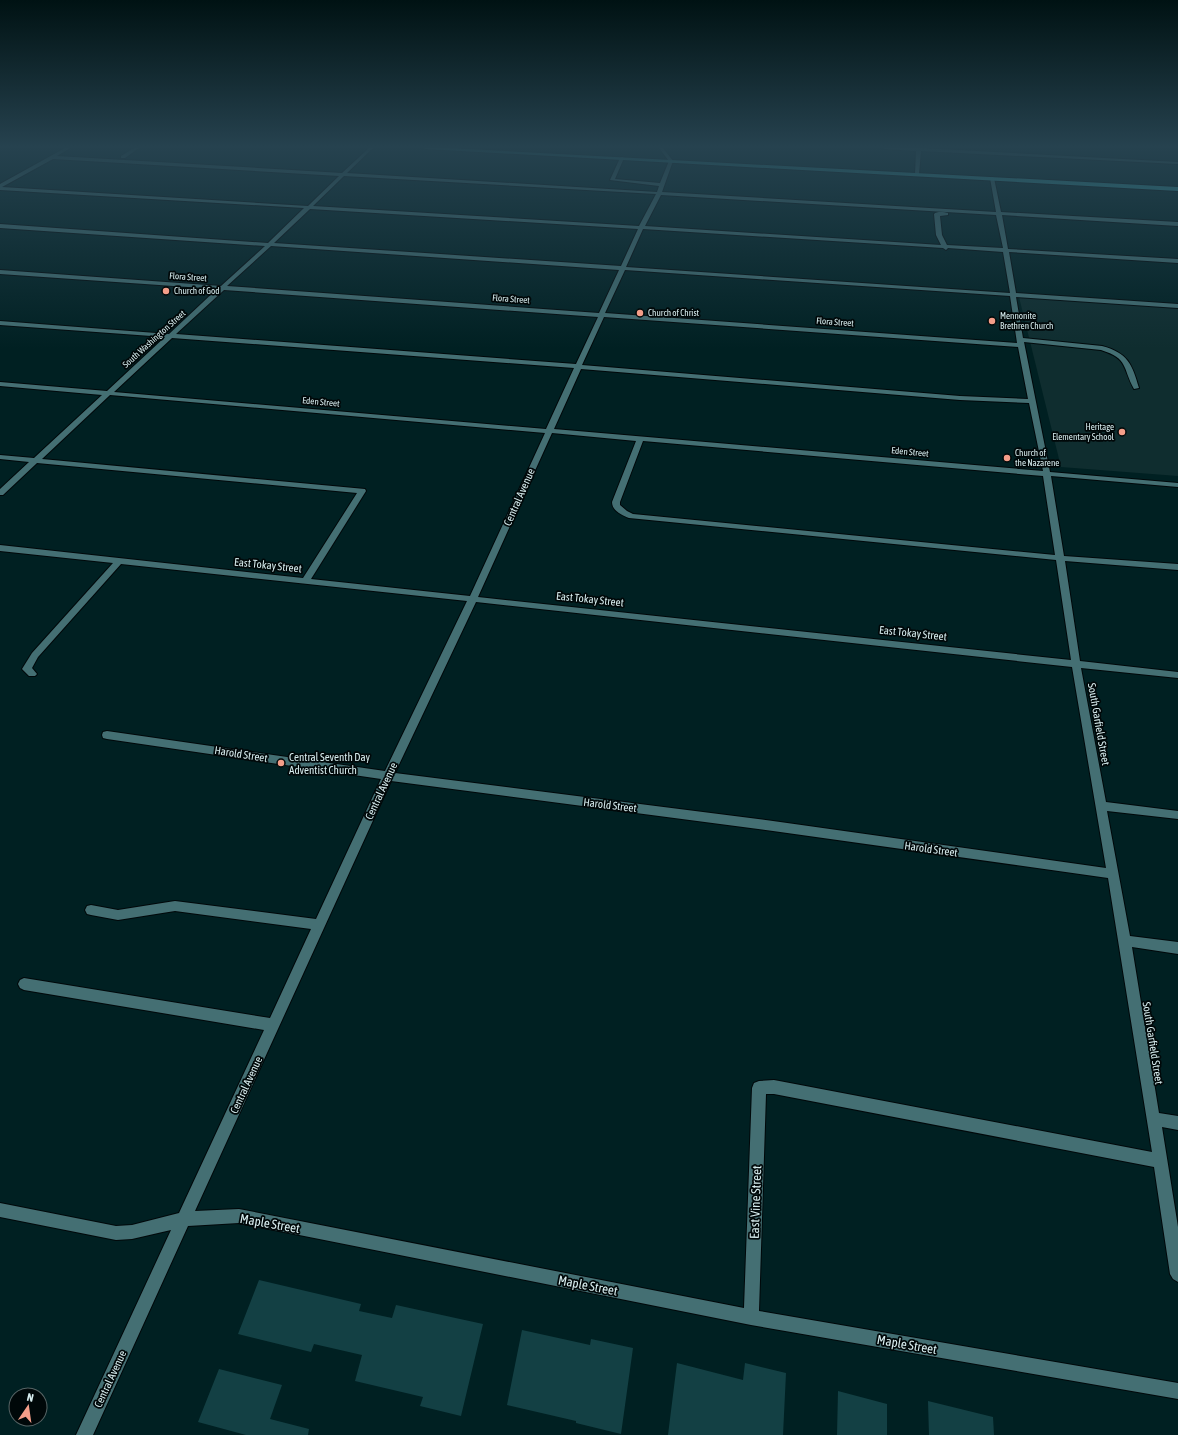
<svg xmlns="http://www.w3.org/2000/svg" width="1178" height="1435" font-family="'Asap Condensed',sans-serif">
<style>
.built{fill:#0f2d2f}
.building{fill:#134044}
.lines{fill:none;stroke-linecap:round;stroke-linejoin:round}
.minor-casing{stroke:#00080a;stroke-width:2}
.major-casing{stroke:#00080a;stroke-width:2}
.minor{fill:#446f73;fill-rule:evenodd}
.major{fill:#3ea9b1;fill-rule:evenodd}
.poi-dot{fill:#f49e89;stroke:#000809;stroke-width:1.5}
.labels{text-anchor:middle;stroke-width:3.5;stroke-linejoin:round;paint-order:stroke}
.far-street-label{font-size:9px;fill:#d7edef;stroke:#000809}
.far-poi-label{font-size:9px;fill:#d7edef;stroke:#000809;text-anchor:start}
.street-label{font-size:11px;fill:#d7edef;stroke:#000809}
.poi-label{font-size:11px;fill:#d7edef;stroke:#000809;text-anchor:start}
.near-street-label{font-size:13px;fill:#d7edef;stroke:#000809}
</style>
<rect width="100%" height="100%" fill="#002022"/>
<!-- built -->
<path class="built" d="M1019,297L1178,307V476L1061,467Z"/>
<!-- building -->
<path class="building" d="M259,1280L361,1304L359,1311L392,1318L396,1305L483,1324L461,1416L420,1406L423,1397L355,1381L362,1355L314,1344L311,1352L238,1334Z
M522,1330L590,1345L591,1339L633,1348L621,1434L576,1423V1421L507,1405Z
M677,1363L743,1380L745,1363L786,1373L783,1435H668Z
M219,1369L282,1385L270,1419L309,1429L308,1435H246L198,1422Z
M838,1391L887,1404V1435H837Z
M928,1401L993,1417L994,1435H929Z"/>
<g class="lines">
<!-- minor casing -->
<g class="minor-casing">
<path id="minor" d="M65,148H70L57,156L342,173L369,148H373L347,173L657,192L659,186L610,180L620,158L622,157L624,158L615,179L660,183L669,161L659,148H663L673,161L662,192L996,212L990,178L992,177L994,178L1001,212L1178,222V226L1002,215L1008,249L1178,259V263L1009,252L1016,293L1178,304V308L1016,297L1023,338L1102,346C1128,353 1132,364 1139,388L1134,389C1122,367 1129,359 1101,350L1024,342L1050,472L1178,483V487L1051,476L1064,556L1178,564V570L1065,561L1080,661L1178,672V678L1081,668L1106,802L1178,811V819L1107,811L1130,936L1178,942V954L1132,947L1159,1113L1178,1116V1130L1162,1127L1178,1227V1282L1173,1279L1170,1274L1154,1167L774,1094H766L759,1311L1178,1383V1399L751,1325L239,1223L188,1226L93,1435H76L171,1230L132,1239L116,1240L0,1217V1203L116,1226L132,1225L179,1213L264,1030L24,990L20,988L18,984L20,980L24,978L270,1018L311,929L175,911L118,920L91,915L87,914L85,910L87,906L91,905L118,910L175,901L316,919L381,779L107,739L103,738L102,735L103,732L107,731L385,771L467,601L121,564L38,657L32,668L37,674L35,676H29L22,669L32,653L113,563L0,551V545L303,578L357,493L37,463L3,495H0V489L29,462L0,459V455L34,458L102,395L0,386V382L107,391L165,337L0,325V321L169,334L217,289L0,274V270L221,286L265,246L0,228V224L268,243L304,208L0,190V184ZM53,159L339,176L308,206L2,187ZM344,176L656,194L639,226L313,206ZM661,195L996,215L1003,248L947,245L942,235L940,216L948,215V213C944,212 937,211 934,214L936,235L941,245L645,226ZM310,209L638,229L621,266L274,243ZM643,229L943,248L946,250L948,248L1003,252L1010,293L626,267ZM271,246L619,270L599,313L227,286ZM625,270L1010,296L1017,343L605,313ZM224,290L598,317L576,364L176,334ZM604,317L1018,347L1028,399L960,396L582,365ZM172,338L574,368L546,429L114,392ZM581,369L960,400L1029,403L1043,471L554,429ZM110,395L545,433L470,596L311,579L366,491L365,489L42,459ZM552,433L636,441L612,502C612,511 622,515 629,518L1056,560L1071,660L478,597ZM643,441L1043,476L1055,555L633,514L627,511L620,505V502ZM476,602L1072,667L1106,868L773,821L395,773ZM391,781L773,831L1108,878L1152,1152L774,1080L759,1081L754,1083L752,1088L744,1308L239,1209L195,1211Z
M134,148H139L125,158H121V156Z
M883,148H921L1178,162V164L921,151L919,174L917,175L915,174L916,151L885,149Z"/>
</g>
<!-- major casing -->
<g class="major-casing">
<path id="major" d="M424,148H448L1178,187V191L426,149Z"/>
</g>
<!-- minor -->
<use href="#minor" class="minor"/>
<!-- major -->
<use href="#major" class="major"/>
</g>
<!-- sky -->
<linearGradient id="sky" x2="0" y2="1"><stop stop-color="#001213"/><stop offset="0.42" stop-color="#26424f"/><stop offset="1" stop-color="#26424f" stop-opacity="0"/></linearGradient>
<rect width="1178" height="349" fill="url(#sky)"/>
<!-- markers -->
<g class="poi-dot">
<circle cx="166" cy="291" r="4"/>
<circle cx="640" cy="313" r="4"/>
<circle cx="992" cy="321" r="4"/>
<circle cx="1122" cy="432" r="4"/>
<circle cx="1007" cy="458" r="4"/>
<circle cx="281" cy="763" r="4"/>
</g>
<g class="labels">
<!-- far-street labels -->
<g class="far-street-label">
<text transform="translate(188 277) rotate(4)" y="3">Flora Street</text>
<text transform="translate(511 299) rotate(4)" y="3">Flora Street</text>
<text transform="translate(835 322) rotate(4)" y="3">Flora Street</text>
<text transform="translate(154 339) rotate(-42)" y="3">South Washington Street</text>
<text transform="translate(321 402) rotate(5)" y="3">Eden Street</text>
<text transform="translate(910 452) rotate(5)" y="3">Eden Street</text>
</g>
<!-- far-poi labels -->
<g class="far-poi-label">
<text x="174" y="294">Church of God</text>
<text x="648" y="316">Church of Christ</text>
<text x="1000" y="319">Mennonite<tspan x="1000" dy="10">Brethren Church</tspan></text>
<text x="1114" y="430" text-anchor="end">Heritage<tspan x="1114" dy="10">Elementary School</tspan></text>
<text x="1015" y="456">Church of<tspan x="1015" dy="10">the Nazarene</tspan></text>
</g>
<!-- street labels -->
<g class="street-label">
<text transform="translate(519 497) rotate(-66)" y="4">Central Avenue</text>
<text transform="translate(268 565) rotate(6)" y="4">East Tokay Street</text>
<text transform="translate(590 599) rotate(6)" y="4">East Tokay Street</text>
<text transform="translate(913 633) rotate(6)" y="4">East Tokay Street</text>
<text transform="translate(1099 724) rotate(80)" y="4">South Garfield Street</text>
<text transform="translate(241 754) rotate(9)" y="4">Harold Street</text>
<text transform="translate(381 791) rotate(-65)" y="4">Central Avenue</text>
<text transform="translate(610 805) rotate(7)" y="4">Harold Street</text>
<text transform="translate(931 849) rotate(8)" y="4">Harold Street</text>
<text transform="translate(1153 1043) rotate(81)" y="4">South Garfield Street</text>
<text transform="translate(246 1085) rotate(-65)" y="4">Central Avenue</text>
<text transform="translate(110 1379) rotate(-65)" y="4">Central Avenue</text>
</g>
<!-- poi labels -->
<g class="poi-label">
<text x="289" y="761">Central Seventh Day<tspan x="289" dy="13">Adventist Church</tspan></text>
</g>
<!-- near-street labels -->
<g class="near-street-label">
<text transform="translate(755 1202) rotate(-88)" y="5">East Vine Street</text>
<text transform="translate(270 1223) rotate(10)" y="5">Maple Street</text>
<text transform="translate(588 1285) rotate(11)" y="5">Maple Street</text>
<text transform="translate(907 1344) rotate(10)" y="5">Maple Street</text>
</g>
</g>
<!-- north arrow -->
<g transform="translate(28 1407) rotate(13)"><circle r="19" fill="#000809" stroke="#566465"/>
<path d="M0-3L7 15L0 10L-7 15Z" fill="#f49e89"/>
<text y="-6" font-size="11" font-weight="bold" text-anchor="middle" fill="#d7edef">N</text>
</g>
</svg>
